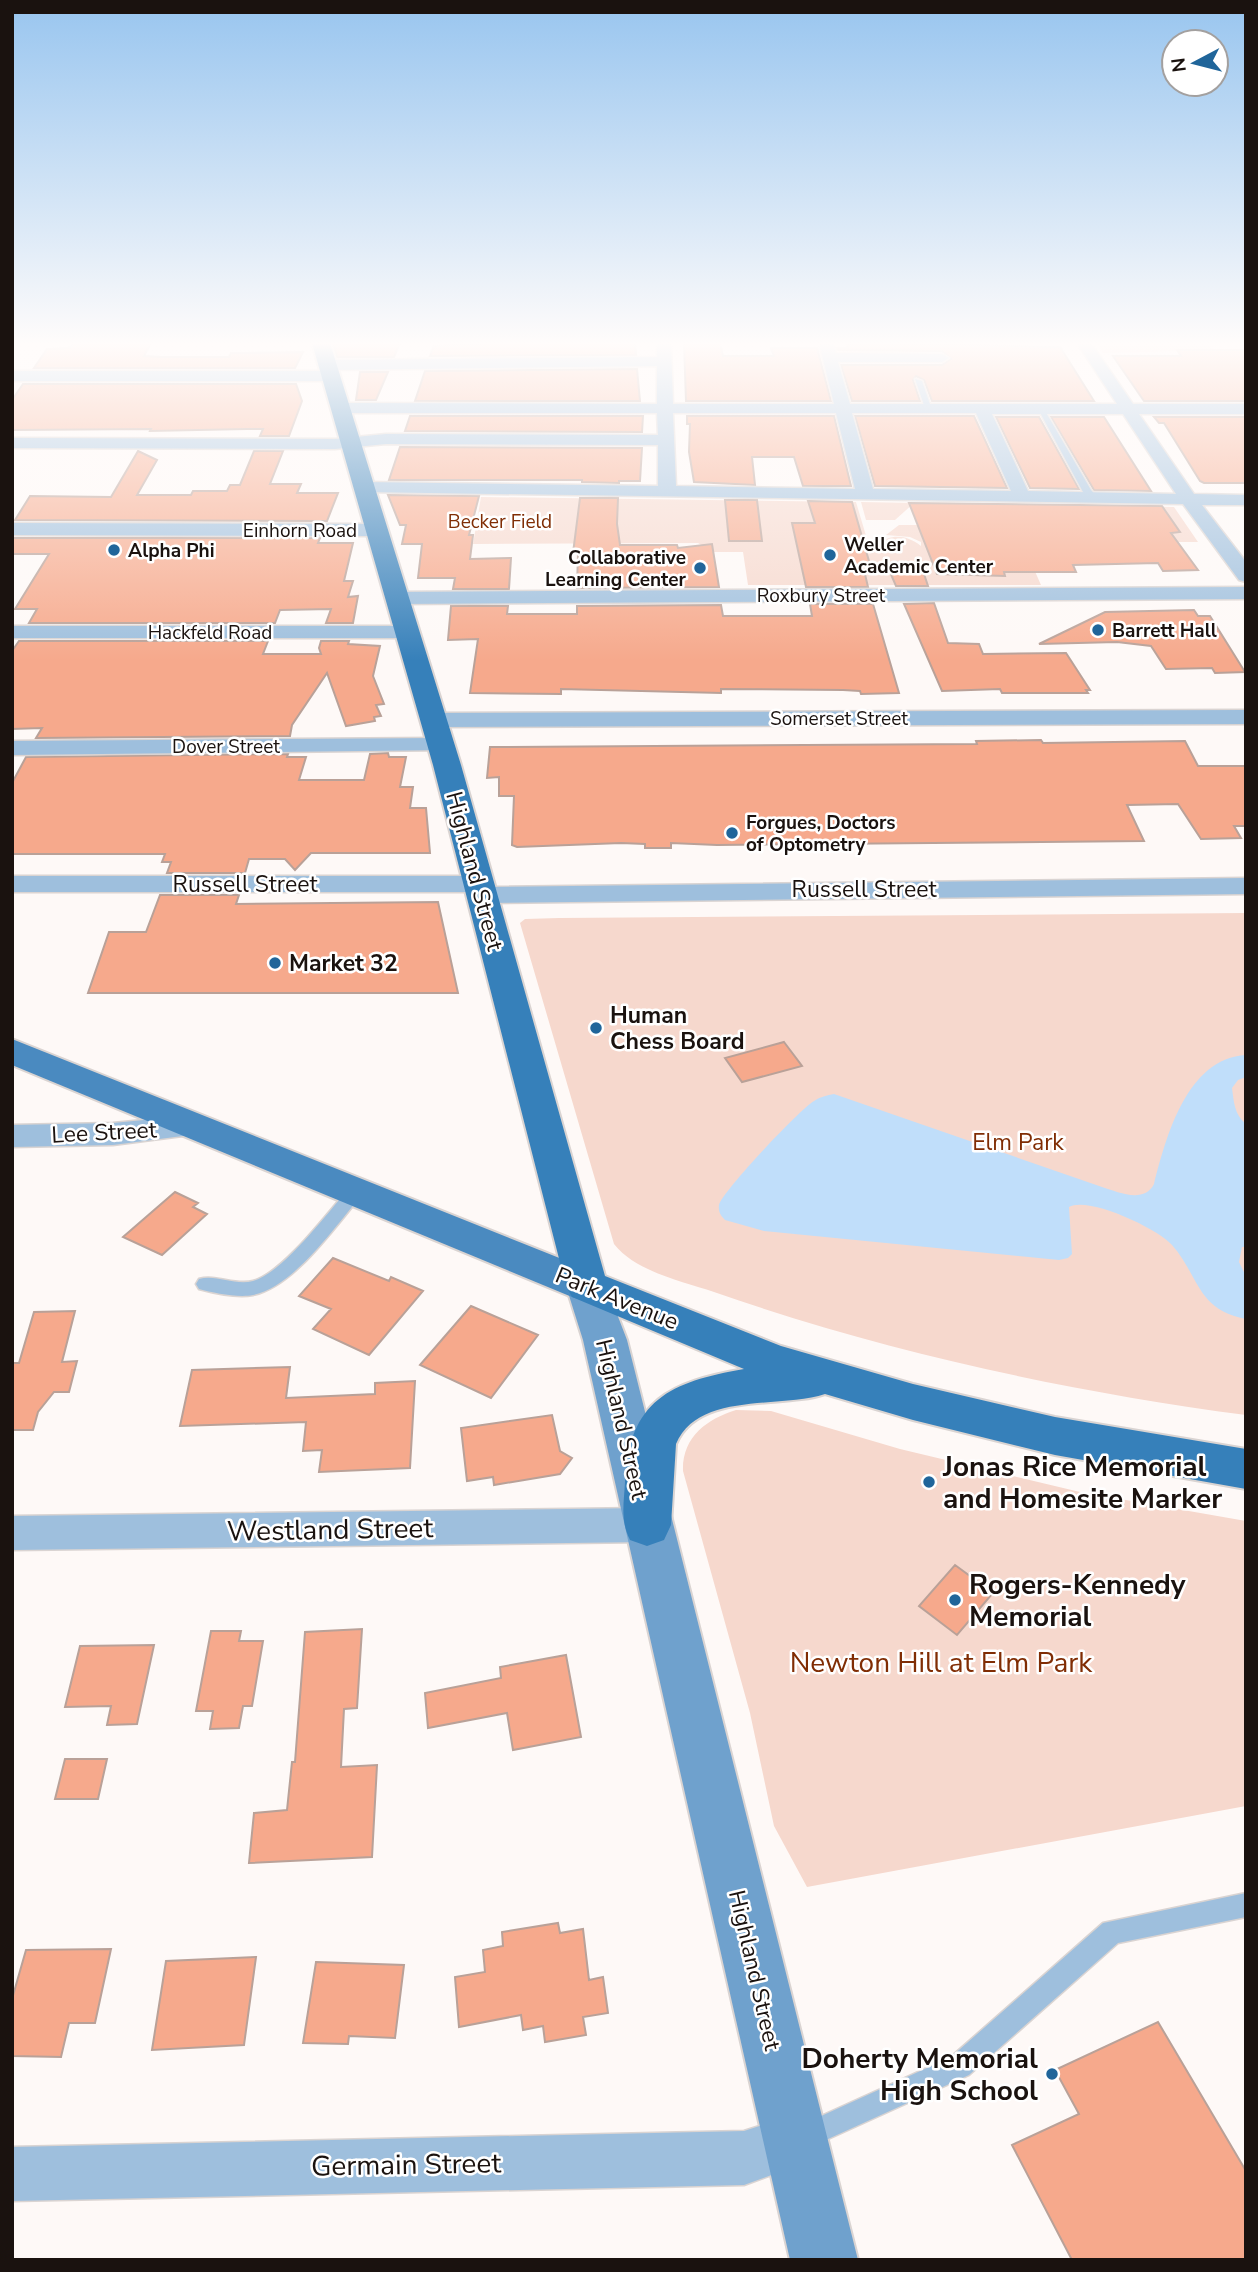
<svg xmlns="http://www.w3.org/2000/svg" width="1258" height="2272" font-family="'Nunito Sans',sans-serif">
<style>
.green{fill:#f6d8cd}
.water{fill:#c0defa}
.building{fill:#f6a98c;stroke:#b9a198;stroke-width:2}
.lines{fill:none;stroke-linecap:round;stroke-linejoin:round}
.service-casing{stroke:#dad4d2;stroke-width:3}
.minor-casing{stroke:#dad4d2;stroke-width:3}
.secondary-casing{stroke:#dad4d2;stroke-width:4}
.primary-casing{stroke:#dad4d2;stroke-width:4}
.trunk-casing{stroke:#dad4d2;stroke-width:4}
.service{fill:#9ebfdd;fill-rule:evenodd}
.minor{fill:#9ebfdd;fill-rule:evenodd}
.secondary{fill:#6fa1cd;fill-rule:evenodd}
.primary{fill:#4a8ac0;fill-rule:evenodd}
.trunk{fill:#3680ba;fill-rule:evenodd}
.poi-dot{fill:#20659a;stroke:#fff;stroke-width:2.5}
.labels{text-anchor:middle;stroke-width:5;stroke-linejoin:round;paint-order:stroke}
.far-park-label{font-size:19px;fill:#802d04;stroke:#fff}
.far-street-label{font-size:19px;fill:#1a120f;stroke:#fff}
.far-poi-label{font-size:19px;font-weight:bold;fill:#1a120f;stroke:#fff;text-anchor:start}
.street-label{font-size:23px;fill:#1a120f;stroke:#fff}
.poi-label{font-size:23px;font-weight:bold;fill:#1a120f;stroke:#fff;text-anchor:start}
.park-label{font-size:23px;fill:#802d04;stroke:#fff}
.near-poi-label{font-size:28px;font-weight:bold;fill:#1a120f;stroke:#fff;text-anchor:start}
.near-street-label{font-size:28px;fill:#1a120f;stroke:#fff}
.near-park-label{font-size:28px;fill:#802d04;stroke:#fff}
</style>
<rect width="100%" height="100%" fill="#fef9f7"/>
<!-- green -->
<path class="green" d="M1097,343H1208L1214,350L1103,353Z
M481,497L856,502L867,539L877,545C891,533 907,535 921,546V542L910,537L886,535L899,525H918L1039,505L1174,507L1198,542H1022L1041,585H748L743,552H704L703,546L698,543L473,544Z
M861,502L914,503L895,520H866Z
M1246,913V1415C1066,1391 885,1352 714,1292C682,1281 636,1272 614,1244L520,923L525,919L559,918Z
M736,1410L771,1411L900,1449L1080,1492L1246,1521V1806L807,1887L774,1826L750,1713L683,1471C682,1437 707,1419 736,1410Z"/>
<!-- water -->
<path class="water" d="M1246,1055V1077L1238,1080L1232,1088C1234,1102 1234,1114 1246,1124V1247H1242L1239,1262L1246,1276V1319C1196,1309 1200,1277 1172,1245C1158,1229 1089,1196 1069,1207L1072,1254L1068,1258L1059,1260L764,1231L725,1220C721,1216 718,1212 719,1205C722,1192 799,1110 814,1101C820,1097 827,1095 834,1094L1102,1187C1118,1192 1144,1204 1154,1184C1166,1137 1187,1058 1246,1055Z"/>
<!-- building -->
<path class="building" d="M73,343H151L144,356L162,357H229L231,353L303,352L295,368H34L47,349L69,348Z
M333,343H400L394,357H337Z
M494,343H635L636,355L430,356L434,346Z
M684,343H720L723,356H774L771,348H817L831,401H686Z
M872,343L1060,347L1094,401H932L924,380L916,376L913,380L920,401H852L841,365H942L951,359L942,351L838,350L837,348H848L846,344Z
M1177,350H1246V401H1144L1113,356H1181Z
M637,369L640,401H415L425,371Z
M360,372H388L376,400H356Z
M23,384H296L302,401L289,436H260L263,429H247L150,431L151,429L12,430V400Z
M410,416H643L642,432L405,431Z
M687,416H834L851,486H803L794,457H752L755,485L694,482L689,452L690,424H687Z
M855,416H974L1007,488L875,486Z
M996,417H1039L1079,489L1030,488Z
M1051,417H1104L1151,491L1094,490Z
M1154,417H1246V483H1204L1200,481L1164,423H1159Z
M400,447L642,448L640,481H619V483L582,482V480H389Z
M138,451L157,460L137,495H191L193,491H227L230,485H240L254,451H283L270,484H301L297,493H338L327,521L15,520L30,496L111,497Z
M388,495L479,496L469,535H473L470,559L511,558L509,589H453L455,578H418L422,544H402L406,525H400Z
M580,498H618L617,524L620,545H677L678,548L712,544L719,587L577,588L578,553H573Z
M725,500H757L762,541H729Z
M808,501L852,502L871,568L864,570L868,587H806L792,523H815Z
M909,503L1162,506L1180,532L1171,533L1198,570L1163,571L1158,563L1073,565L1076,572H1004L1005,576L937,574Z
M12,538H320L318,543H353L344,581H353L348,597L358,596L353,623H326L331,609L280,610L275,623H29L37,609H15L49,554H12Z
M920,562L928,586H896L886,563Z
M934,603L948,643L979,644L983,654L1066,653L1090,690H1086L1088,693H1002L1000,689L942,691L904,604Z
M810,604H873L899,693L861,694L860,691L843,690L721,689V693L561,689V694L470,693L478,639L448,640L451,606H508L507,614H577V606L721,605L723,616H812Z
M1194,610L1198,616H1210L1245,672L1215,673L1212,668L1166,669L1151,646L1117,642L1039,644L1105,612Z
M19,641H268L263,654H321L319,648L321,641H349L348,644L380,646L373,676L384,704L376,705L381,716L374,717L375,721L346,726L327,673L292,725L290,736L36,738L42,728L12,729V651Z
M1041,740L1043,743L1185,741L1198,766H1246V826H1234L1241,838L1201,839L1178,804L1127,805L1144,841L717,845L671,843V848H645V844L621,843L517,847L512,845L514,796H499V777L487,778L490,747L977,744L976,741Z
M388,753L389,757H406L400,787H413L410,808H426L430,853H311L295,870L285,859H249L245,873H167L171,862H162L165,854H12V783L26,757L288,754L287,757H306L299,780H364L370,754Z
M160,895H239L236,904L438,902L458,993H88L109,932H146Z
M784,1042L802,1066L742,1082L725,1058Z
M175,1192L198,1203L193,1207L207,1214L162,1255L123,1237Z
M333,1258L389,1281L391,1277L423,1291L369,1355L313,1329L331,1309L299,1296Z
M471,1306L538,1335L491,1398L420,1365Z
M75,1311L62,1362L77,1361L69,1392H54L38,1412L33,1430H12V1363H19L34,1312Z
M290,1367L286,1398L375,1394V1383L415,1381L410,1468L319,1472L322,1450L303,1451L306,1422L180,1426L192,1370Z
M552,1415L560,1451L572,1458L560,1474L494,1485L493,1477L467,1481L461,1428Z
M955,1565L993,1593L957,1635L919,1606Z
M362,1629L357,1708L344,1709L341,1767L377,1765L372,1857L249,1863L254,1813L287,1810L292,1762H295L305,1632Z
M211,1631H241L239,1641H263L252,1706H243L239,1728L210,1729L213,1711H196Z
M154,1645L137,1724L107,1725L111,1706L65,1707L80,1646Z
M566,1655L581,1737L513,1750L507,1713L428,1728L425,1693L501,1678L500,1667Z
M65,1759H107L98,1799H55Z
M558,1923L560,1933L583,1929L589,1980L603,1977L608,2013L583,2017L586,2035L545,2042L543,2026L523,2030L521,2015L459,2027L455,1977L485,1972L483,1950L503,1946L502,1932Z
M111,1949L95,2023H69L61,2057L12,2056V1999L26,1950Z
M256,1957L244,2045L152,2050L166,1961Z
M316,1962L404,1965L395,2038L349,2036L348,2044L303,2043Z
M1158,2022L1246,2171V2260H1072L1012,2145L1079,2114L1055,2070Z"/>
<g class="lines">
<!-- service casing -->
<g class="service-casing">
<path id="service" d="M915,379L922,381L932,410L925,408Z
M1037,407L1044,409L1091,490L1098,498L1097,500H1091L1083,492Z
M356,1185L362,1187L364,1191L362,1195C335,1226 295,1286 253,1295C238,1298 214,1293 199,1289L196,1284L199,1279C216,1274 235,1286 253,1281C283,1273 329,1211 350,1187Z
M1246,1893V1917L1118,1943L969,2075L806,2149L797,2145L793,2136L797,2127L951,2057L1103,1923Z"/>
</g>
<!-- minor casing -->
<g class="minor-casing">
<path id="minor" d="M657,343H671L673,404H834L819,343H833L836,353L942,354L949,358L942,362H838L850,404H1117L1077,343H1091L1133,404H1246V414H1139L1194,494L1246,495V505H1202L1246,562V582L1239,580L1183,504L365,492L356,487L365,482L658,486V445L386,444L335,449L12,448V438L335,439L386,434L658,435L657,413H340L332,408L340,403L657,404V366L328,370L320,365L328,360L657,357ZM673,413H836L855,489L676,486ZM852,413H976L1011,491L873,489ZM992,414H1123L1176,494L1028,491Z
M12,371H330L338,376L330,381H12Z
M12,523L379,524L388,530L379,536L12,535Z
M1246,587V599L396,604L389,602L386,598L389,594L396,592Z
M12,626H408L415,628L418,632L415,636L408,638H12Z
M1246,710V724L433,727L425,725L422,720L425,715L433,713Z
M440,738L448,740L452,745L448,750L12,755V741Z
M12,876H478L487,878L491,884L489,887L1246,878V894L482,903L473,901L469,895L471,892H12Z
M195,1115L206,1119L211,1126L206,1133L113,1145L12,1147V1125L113,1123Z
M647,1508L661,1513L667,1525L661,1537L647,1542L12,1550V1516Z
M796,2114L815,2121L822,2140L815,2159L744,2185L12,2201V2147L744,2131Z"/>
</g>
<!-- secondary casing -->
<g class="secondary-casing">
<path id="secondary" d="M587,1270L602,1275L627,1340L858,2260H790L583,1340L566,1286L572,1275Z"/>
</g>
<!-- primary casing -->
<g class="primary-casing">
<path id="primary" d="M12,1039L602,1275L608,1286L602,1297L587,1302L572,1297L12,1065Z"/>
</g>
<!-- trunk casing -->
<g class="trunk-casing">
<path id="trunk" d="M312,343H330L461,765L605,1276L781,1346L913,1384L1055,1417L1246,1449V1489L1055,1455L913,1420L825,1394C782,1409 698,1391 676,1444L671,1525L664,1540L647,1546L630,1540C620,1520 624,1503 625,1482C629,1400 670,1382 744,1369L572,1297L566,1286L433,765Z"/>
</g>
<!-- service -->
<use href="#service" class="service"/>
<!-- minor -->
<use href="#minor" class="minor"/>
<!-- secondary -->
<use href="#secondary" class="secondary"/>
<!-- primary -->
<use href="#primary" class="primary"/>
<!-- trunk -->
<use href="#trunk" class="trunk"/>
</g>
<!-- sky -->
<linearGradient id="sky" x2="0" y2="1"><stop stop-color="#98c5ef"/><stop offset="0.52" stop-color="#fffcfb"/><stop offset="1" stop-color="#fffcfb" stop-opacity="0"/></linearGradient>
<rect width="1258" height="661" fill="url(#sky)"/>
<!-- markers -->
<g class="poi-dot">
<circle cx="114" cy="550" r="7"/>
<circle cx="830" cy="555" r="7"/>
<circle cx="700" cy="568" r="7"/>
<circle cx="1098" cy="630" r="7"/>
<circle cx="732" cy="833" r="7"/>
<circle cx="275" cy="963" r="7"/>
<circle cx="596" cy="1028" r="7"/>
<circle cx="929" cy="1482" r="7"/>
<circle cx="955" cy="1600" r="7"/>
<circle cx="1052" cy="2074" r="7"/>
</g>
<g class="labels">
<!-- far-park labels -->
<g class="far-park-label">
<text x="500" y="528">Becker Field</text>
</g>
<!-- far-street labels -->
<g class="far-street-label">
<text x="300" y="537">Einhorn Road</text>
<text x="821" y="602">Roxbury Street</text>
<text x="210" y="639">Hackfeld Road</text>
<text x="839" y="725">Somerset Street</text>
<text x="226" y="753">Dover Street</text>
</g>
<!-- far-poi labels -->
<g class="far-poi-label">
<text x="844" y="551">Weller<tspan x="844" dy="22">Academic Center</tspan></text>
<text x="128" y="557">Alpha Phi</text>
<text x="686" y="564" text-anchor="end">Collaborative<tspan x="686" dy="22">Learning Center</tspan></text>
<text x="1112" y="637">Barrett Hall</text>
<text x="746" y="829">Forgues, Doctors<tspan x="746" dy="22">of Optometry</tspan></text>
</g>
<!-- street labels -->
<g class="street-label">
<text transform="translate(475 871) rotate(75)" y="8">Highland Street</text>
<text x="245" y="892">Russell Street</text>
<text x="864" y="897">Russell Street</text>
<text transform="translate(104 1132) rotate(-3)" y="8">Lee Street</text>
<text transform="translate(617 1298) rotate(22)" y="8">Park Avenue</text>
<text transform="translate(622 1419) rotate(77)" y="8">Highland Street</text>
<text transform="translate(755 1970) rotate(77)" y="8">Highland Street</text>
</g>
<!-- poi labels -->
<g class="poi-label">
<text x="289" y="971">Market 32</text>
<text x="610" y="1023">Human<tspan x="610" dy="26">Chess Board</tspan></text>
</g>
<!-- park labels -->
<g class="park-label">
<text x="1018" y="1150">Elm Park</text>
</g>
<!-- near-poi labels -->
<g class="near-poi-label">
<text x="943" y="1476">Jonas Rice Memorial<tspan x="943" dy="32">and Homesite Marker</tspan></text>
<text x="969" y="1594">Rogers-Kennedy<tspan x="969" dy="32">Memorial</tspan></text>
<text x="1038" y="2068" text-anchor="end">Doherty Memorial<tspan x="1038" dy="32">High School</tspan></text>
</g>
<!-- near-street labels -->
<g class="near-street-label">
<text transform="translate(330 1529) rotate(-1)" y="10">Westland Street</text>
<text transform="translate(406 2164) rotate(-1)" y="10">Germain Street</text>
</g>
<!-- near-park labels -->
<g class="near-park-label">
<text x="941" y="1672">Newton Hill at Elm Park</text>
</g>
</g>
<!-- border -->
<rect width="1258" height="2272" fill="none" stroke="#1a120f" stroke-width="28"/>
<!-- north arrow -->
<g transform="translate(1195 63) rotate(263)"><circle r="33" fill="#ffffff" stroke="#a3a09f" stroke-width="2"/>
<path d="M0-5L12 26L0 18L-12 26Z" fill="#20659a"/>
<text y="-10" font-size="19" font-weight="bold" text-anchor="middle" fill="#1a120f">N</text>
</g>
</svg>
